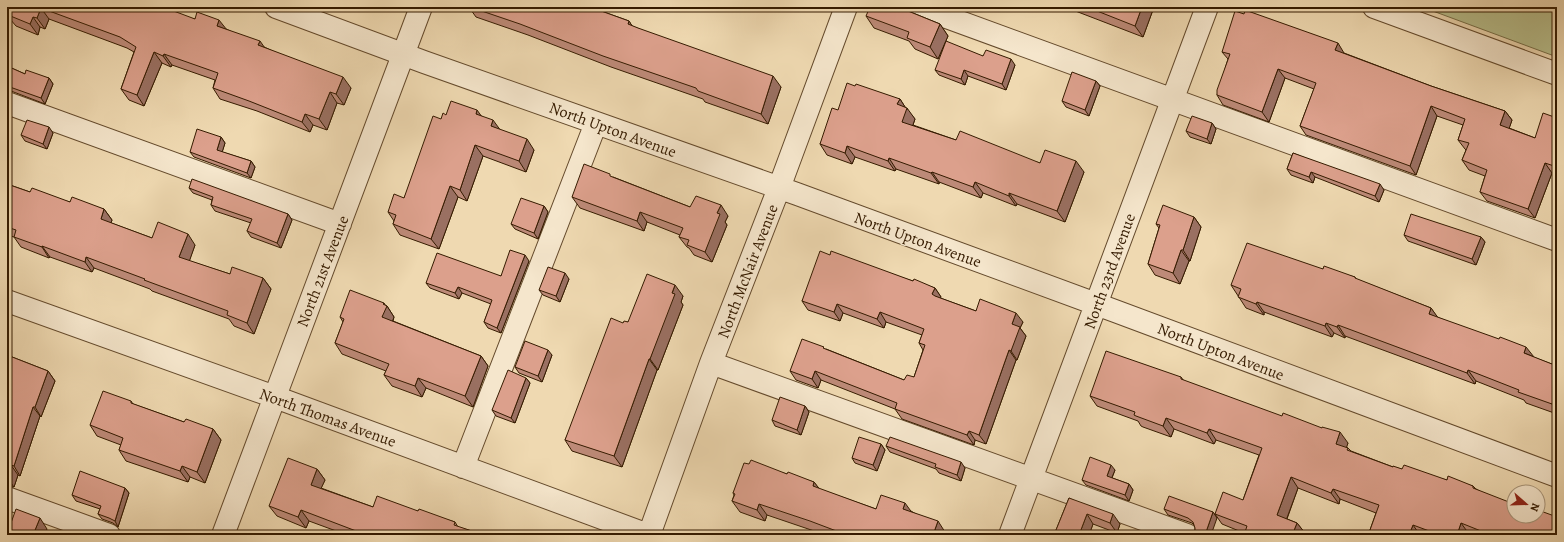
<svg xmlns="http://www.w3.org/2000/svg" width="1564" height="542" font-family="Alegreya,serif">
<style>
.green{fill:#b8bf8c;stroke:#766d46}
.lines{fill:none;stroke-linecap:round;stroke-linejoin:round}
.minor-casing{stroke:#644a2c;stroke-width:24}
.minor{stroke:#f5e6cc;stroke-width:22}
.wall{fill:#bd8a78;stroke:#351b00}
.shaded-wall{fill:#9a7062;stroke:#351b00}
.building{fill:#dca08c;stroke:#351b00}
.labels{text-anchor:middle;stroke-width:3;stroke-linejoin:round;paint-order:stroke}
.street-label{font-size:16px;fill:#351b00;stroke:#f5e6cc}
</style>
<rect width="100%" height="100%" fill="#efd9b1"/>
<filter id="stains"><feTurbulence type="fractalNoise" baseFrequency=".005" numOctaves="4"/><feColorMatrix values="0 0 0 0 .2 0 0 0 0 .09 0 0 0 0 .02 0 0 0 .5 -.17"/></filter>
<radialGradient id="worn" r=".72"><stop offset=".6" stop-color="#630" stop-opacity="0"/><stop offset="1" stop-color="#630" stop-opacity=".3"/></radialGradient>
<!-- green -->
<path class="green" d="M1422,7H1557V57Z"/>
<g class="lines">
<!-- minor casing -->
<g class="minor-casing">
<path id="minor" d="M276,7L424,62L797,194L1115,311L1557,476
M919,7L1557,240
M1374,7L1557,74
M7,103L340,224
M7,301L275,397L648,535
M711,363L1187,535
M463,467L596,123
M7,498L109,535
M223,535L421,7
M649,535L711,363L779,188L846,7
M1010,535L1207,7"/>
</g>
<!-- minor -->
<use href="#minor" class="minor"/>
</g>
<!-- wall -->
<path class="wall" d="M7,7L148,11L195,19L226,29L351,88L344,105L337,103L327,130L313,125L310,132L257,111L220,99L213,88L215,80L172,65L171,67L162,63L144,106L129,100L121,89L134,52L127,48L49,19L45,29L40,27L38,35L16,26L10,19L7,18Z
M464,7H590L629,21L632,26L781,87L768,124L705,102L703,99L611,67L528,35L476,17L471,10L465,8Z
M1065,7H1154L1143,37Z
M913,13L940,24L948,36L938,59L915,49L909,41L874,28L866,16Z
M1222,52L1344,53L1431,86L1505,111L1512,120L1509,128L1535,138L1557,118V174L1552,173L1535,218L1487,201L1480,192L1485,176L1469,170L1462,160L1466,150L1465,149L1458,140L1463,125L1437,116L1416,175L1306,135L1300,126L1314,89L1285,78L1269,122L1223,105L1217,95L1228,59Z
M983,56L1015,65L1006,90L968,76L965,85L939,75L935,70Z
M7,66L25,74L49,78L53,84L45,104L11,91H7Z
M1096,81L1100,86L1089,116L1066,107L1062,101Z
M900,99L905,107L915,119L913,125L956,140L1040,163L1084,172L1065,222L1017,204L1016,206L983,193L981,198L939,182V184L896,169L895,171L855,157L852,164L827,155L820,144L838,110Z
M446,115L481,116L499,129L534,150L526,172L483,156L467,201L458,197L439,249L400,235L393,224L394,221L388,212L404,198L441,119Z
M1212,123L1216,129L1211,144L1190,137L1186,131Z
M53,133L47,149L25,141L21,135Z
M221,137L225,143L222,152L251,161L255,167L251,178L194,157L190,152Z
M1293,153L1384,190L1379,202L1315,177L1313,183L1291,175L1287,169Z
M613,177L690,207L728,216L725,222L727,225L712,262L694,255L689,248L687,247L679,237L680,235L647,222L644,231L580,208L572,197Z
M7,184L30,192L70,202L104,209L112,220L111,223L152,238L195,245L189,261L230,274L263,278L271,289L254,334L234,326L229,319L152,291L150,289L94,268L92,272L50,257L49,258L21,247L14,237L7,235Z
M189,188L288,214L292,220L281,248L251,237L247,231L251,223L215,211L211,205L212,200L193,193Z
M544,206L548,212L538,239L515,229L511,224Z
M1194,217L1201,227L1190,261H1189L1180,284L1155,275L1148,264L1159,228L1156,224Z
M1404,235L1481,237L1485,242L1476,265L1408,241Z
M830,255L935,288L941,297L940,298L976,311L1023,322L1020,328L1026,336L1017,360H1016L986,444L975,440L974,445L902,419L895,409L821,380L818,388L796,380L790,371L826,349L904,380L914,377L923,350L919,343L922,335L886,322L884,328L843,313L840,321L808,310L802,301Z
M529,261L501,333L488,328L484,322L491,304L462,293L459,299L430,288L426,283L501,276Z
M1323,269L1355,277L1356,279L1431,308L1437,317L1533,357L1557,366V414L1526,403L1524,400L1476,381L1475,384L1345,336V338L1334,333L1332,337L1264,312V315L1246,308L1231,285Z
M569,279L560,302L543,295L539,290Z
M683,296L681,302L683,305L658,370H657L622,467L572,451L565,440L623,323L628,322Z
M385,305L387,306L394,317L393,321L481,356L488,366L473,407L426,388L422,397L392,386L384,375L386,371L342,354L335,343L343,322L340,317Z
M7,355L48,371L55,381L41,417L40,416L20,476L18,475L14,487L7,486Z
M552,355L542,382L519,373L515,367Z
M1181,377L1184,381L1348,443L1346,447L1348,448L1351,451L1393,467L1447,480L1473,486L1476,489L1557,535H1471L1469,534L1468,535H1373L1370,530L1376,513L1340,499L1339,504L1298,488L1287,519L1297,523L1305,533H1244L1222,524L1215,514L1243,500L1259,455L1216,440L1214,444L1174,429L1171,437L1143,427L1141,426L1138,421L1097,406L1090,396Z
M526,378L530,383L515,423L496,416L492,410Z
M131,401L133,404L184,422L213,429L221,440L205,483L190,477L188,482L126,461L119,450L121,445L97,436L90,425Z
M805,406L809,412L801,435L775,426L772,420Z
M881,444L885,450L877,471L855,463L852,458Z
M886,446L965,468L961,481L939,473L936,469L890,452Z
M749,464L787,474L814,482L819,489L876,509L911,511L945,532L944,535H826L767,515L765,521L740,512L732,501L734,495L733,493Z
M317,469L325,480L321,488L373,507L418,511L455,522L458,527L484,535H347L309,521L306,528L277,516L269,506Z
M1115,470L1112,478L1129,484L1133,490L1129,501L1086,485L1082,480Z
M125,488L129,493L118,527L113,523L102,519L98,514L100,509L76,501L72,495Z
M1069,498L1120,524L1117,533L1093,524L1089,535H1054Z
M1164,509L1213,512L1217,518L1195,534V526L1192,523L1168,515Z"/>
<!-- shaded-wall -->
<path class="shaded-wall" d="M904,7L909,8L917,20L909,15Z
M1142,7H1154L1143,37L1135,26Z
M41,8L49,19L45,29L37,18Z
M33,17L40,27L38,35L30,24Z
M219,20L227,30L217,26Z
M629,21L636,32L628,24Z
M940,24L948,36L938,59L930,47Z
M260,41L267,51L258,45Z
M1338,43L1344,53L1341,59L1335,50Z
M154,52L162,63L144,106L137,95Z
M164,54L172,65L171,67L163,56Z
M1011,59L1015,65L1006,90L1002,84Z
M1278,69L1285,78L1269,122L1262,112Z
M964,70L968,76L965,85L961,79Z
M773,76L781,87L768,124L761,114Z
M343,77L351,88L344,105L336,94Z
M49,78L53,84L45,104L41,98Z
M1096,81L1100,86L1089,116L1085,110Z
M330,92L337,103L327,130L319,119Z
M900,99L907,110V108L915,119L910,133L902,122L897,104Z
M1431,106L1437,116L1416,175L1410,166Z
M477,110L485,121L476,114Z
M1505,111L1512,120L1507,135L1500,125Z
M305,114L313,125L310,132L302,122Z
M493,120L501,131L491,126Z
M1212,123L1216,129L1211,144L1207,139Z
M49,127L53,133L47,149L43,144Z
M221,137L225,143L221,156L217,150Z
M527,139L534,150L526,172L519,161Z
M475,145L483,156L467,201L460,190Z
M847,146L855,157L852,164L845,153Z
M889,158L896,169L895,171L888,161Z
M251,161L255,167L251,178L247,173Z
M1076,161L1084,172L1065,222L1057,211Z
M1545,163L1552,173L1535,218L1528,209Z
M932,172L939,182V184L931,173Z
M1311,172L1315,177L1313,183L1309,177Z
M975,182L983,193L981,198L973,187Z
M1380,184L1384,190L1379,202L1375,196Z
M450,186L458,197L439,249L431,239Z
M1009,193L1017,204L1016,206L1009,196Z
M721,205L728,216L725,222L727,225L712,262L705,252L717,213Z
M544,206L548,212L538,239L534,233Z
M104,209L112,220L108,230L101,219Z
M640,212L647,222L644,231L637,221Z
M288,214L292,220L281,248L277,243Z
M1194,217L1201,227L1190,261L1183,250Z
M188,234L195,245L187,268L179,257Z
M1481,237L1485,242L1476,265L1472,259Z
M42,246L50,257L49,258L42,247Z
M1181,250L1189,261L1180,284L1173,273Z
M525,255L529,261L501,333L497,328Z
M86,257L94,268L92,272L85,262Z
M565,273L569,279L560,302L556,296Z
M263,278L271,289L254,334L247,323Z
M675,285L683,296L681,302L683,305L658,370L650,359Z
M458,287L462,293L459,299L455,293Z
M935,288L941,297L938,304L932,294Z
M1257,302L1264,312V315L1256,304Z
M384,303L386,307L387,306L394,317L390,328L382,317Z
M837,304L843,313L840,321L834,312Z
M1431,308L1439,319L1429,314Z
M880,312L886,322L884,328L877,319Z
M1016,313L1023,322L1020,328L1026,336L1017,360L1011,351L1012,324Z
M1326,323L1334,333L1332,337L1325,326Z
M1338,325L1345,336V338L1337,327Z
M1526,347L1534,357L1524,353Z
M548,350L552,355L542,382L538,376Z
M1009,350L1016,360L986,444L979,435Z
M481,356L488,366L473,407L465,396Z
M649,359L657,370L622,467L614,456Z
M1468,370L1476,381L1475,384L1467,373Z
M48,371L55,381L41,417L35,407Z
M815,371L821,380L818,388L812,379Z
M418,378L426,388L422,397L415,386Z
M526,378L530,383L515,423L511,418Z
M1553,402L1557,408V412L1552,404Z
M805,406L809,412L801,435L797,430Z
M33,407L40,416L20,476L14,466Z
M1166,418L1174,429L1171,437L1163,426Z
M213,429L221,440L205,483L197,472Z
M1209,429L1216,440L1214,444L1207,433Z
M969,431L975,440L974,445L967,435Z
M1340,432L1348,443L1344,455L1336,444Z
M881,444L885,450L877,471L873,465Z
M961,462L965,468L961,481L957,475Z
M11,465L18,475L14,487L7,478Z
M1111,465L1115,470L1110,482L1107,476Z
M182,466L190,477L188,482L180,471Z
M317,469L325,480L318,495L311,485Z
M1291,477L1298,488L1284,526L1277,515Z
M814,482L822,492L813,486Z
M1129,484L1133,490L1129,501L1125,495Z
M125,488L129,493L118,527L115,521Z
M1333,489L1340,499L1339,504L1331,493Z
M905,503L913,514L903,509Z
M759,504L767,515L765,521L757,510Z
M301,510L309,521L306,528L298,517Z
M1213,512L1217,518L1211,535H1205Z
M1087,514L1093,524L1089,535H1079Z
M1113,514L1120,524L1117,533L1110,523Z
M40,518L47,529L45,535H33Z
M938,521L945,532L944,535H933Z
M1297,523L1305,533L1304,535H1295L1293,533Z
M1461,523L1469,534L1468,535H1457Z
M1413,525L1420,535H1409Z"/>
<!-- building -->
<path class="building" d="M7,7H136L148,11L150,7H163L195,19L197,12L219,20L217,26L260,41L258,45L343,77L336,94L330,92L319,119L305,114L302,122L249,101L213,88L218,73L164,54L163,56L154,52L137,95L121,89L136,47L120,37L41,8L37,18L33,17L30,24L8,15L10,10L7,9Z
M470,7H590L629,21L628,24L638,28L773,76L761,114L698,91L696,88L603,56L520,24Z
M870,7H907L909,8L908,11L940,24L930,47L907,38L909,32L866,16Z
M1087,7H1142L1135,26Z
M1245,10L1338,43L1335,50L1431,86L1505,111L1500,125L1535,138L1543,113L1557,118V167L1545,163L1528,209L1480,192L1487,170L1462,160L1469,143L1458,140L1465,119L1431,106L1410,166L1300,126L1316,83L1278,69L1262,112L1217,95V90L1230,54L1222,52L1235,11L1244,14Z
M946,41L983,56L986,50L1011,59L1002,84L964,70L961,79L935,70Z
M7,66L25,74L26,70L49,78L41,98L7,86Z
M1072,72L1096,81L1085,110L1062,101Z
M847,83L855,86L856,84L900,99L897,104L907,108L902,122L956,140L960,131L1040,163L1045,150L1076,161L1057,211L1009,193V196L975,182L973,187L932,172L931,173L889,158L888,161L847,146L845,153L820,144L832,108L838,110Z
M451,101L477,110L476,114L493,120L491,126L527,139L519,161L475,145L460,190L450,186L431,239L393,224L396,215L388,212L394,194L404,198L433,116L441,119L443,113L446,115Z
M1192,116L1212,123L1207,139L1186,131Z
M27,120L49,127L43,144L21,135Z
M197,129L221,137L217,150L251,161L247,173L190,152Z
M1293,153L1380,184L1375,196L1311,172L1309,177L1287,169Z
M584,164L610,174V176L690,207L696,196L721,205L717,213L720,214L705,252L687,245L689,240L679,237L683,228L640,212L637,221L572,197Z
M192,179L288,214L277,243L247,231L252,219L211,205L213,197L189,188Z
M7,184L30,192L32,188L70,202L72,197L104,209L101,219L152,238L158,222L188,234L179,257L230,274L232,267L263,278L247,323L227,315L228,311L144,280L145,279L86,257L85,262L42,246V247L14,237L16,230L7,227Z
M521,198L544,206L534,233L511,224Z
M1163,205L1194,217L1183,250H1181L1173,273L1148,264L1160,225L1156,224Z
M1411,214L1481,237L1472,259L1404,235Z
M1247,243L1323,269L1324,266L1355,277V278L1431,308L1429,314L1499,339L1500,337L1526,347L1524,353L1557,366V403L1553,402L1552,404L1518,392L1519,390L1468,370L1467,373L1338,325L1337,327L1326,323L1325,326L1257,302L1256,304L1238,297L1241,289L1231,285Z
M510,250L525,255L497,328L484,322L492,300L458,287L455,293L426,283L437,253L501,276Z
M820,251L830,255L831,251L913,281L914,279L935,288L932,294L935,296L976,311L980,299L1016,313L1012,324L1020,327L1011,351L1009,350L979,435L969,431L967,435L895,409L897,403L815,371L812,379L790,371L802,339L824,347L823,348L904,380L907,375L914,377L925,345L919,343L924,329L880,312L877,319L837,304L834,312L802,301Z
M548,267L565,273L556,296L539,290Z
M647,274L675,285L672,293L675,294L650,359H649L614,456L565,440L611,318L623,323L624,321L628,322Z
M350,290L384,303L383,304L387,306L382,317L481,356L465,396L418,378L415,386L384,375L389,364L335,343L344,319L340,317Z
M525,341L548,350L538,376L515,367Z
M1106,351L1181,377V379L1241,401L1282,416L1283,413L1322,428V427L1340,432L1336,444L1348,448L1347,450L1393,467V466L1402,469L1404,465L1447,480L1448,476L1473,486V488L1514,504V516H1538V510L1557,517V535H1491L1461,523L1457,535H1454L1450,533L1449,535H1440L1413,525L1409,535H1384L1370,530L1379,505L1333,489L1331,493L1291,477L1277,515L1297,523L1293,533L1298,534V535H1244L1247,526L1215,514L1223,492L1243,500L1262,448L1209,429L1207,433L1166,418L1163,426L1136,416L1134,415L1135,412L1090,396Z
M7,355L48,371L35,407H33L14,466L11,465L7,477Z
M508,370L526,378L511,418L492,410Z
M103,391L131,401V403L184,422L186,419L213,429L197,472L182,466L180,471L119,450L123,438L90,425Z
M780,397L805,406L797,430L772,420Z
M859,437L881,444L873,465L852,458Z
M890,437L961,462L957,475L935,467L936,464L886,446Z
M1090,457L1111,465L1107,476L1129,484L1125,495L1082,480Z
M288,458L317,469L311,485L373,507L377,496L418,511L419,509L455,522L454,525L484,535H364V534L301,510L298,517L269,506Z
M751,460L787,474L788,472L814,482L813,486L876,509L881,495L905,503L903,509L938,521L933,535H847L810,521L759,504L757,510L732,501L735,494L733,493L744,463L749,464Z
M80,471L125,488L115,521L109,518L98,514L101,506L72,495Z
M1169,496L1213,512L1205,535H1194L1195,534V528L1193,522L1188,518L1164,509Z
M1069,498L1113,514L1110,523L1087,514L1079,535H1054Z
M16,509L40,518L33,535H9L7,534Z
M86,532L95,535H85Z
M1155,533L1162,535H1154Z"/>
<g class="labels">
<!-- street labels -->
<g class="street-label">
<text transform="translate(613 129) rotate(20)" y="6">North Upton Avenue</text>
<text transform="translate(918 239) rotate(20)" y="6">North Upton Avenue</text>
<text transform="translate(322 271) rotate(-69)" y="6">North 21st Avenue</text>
<text transform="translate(747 271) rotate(-69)" y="6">North McNair Avenue</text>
<text transform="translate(1109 271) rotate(-70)" y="6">North 23rd Avenue</text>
<text transform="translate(1221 351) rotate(21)" y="6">North Upton Avenue</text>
<text transform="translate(328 417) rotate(20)" y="6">North Thomas Avenue</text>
</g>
</g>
<!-- margin -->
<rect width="1564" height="542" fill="none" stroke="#efd9b1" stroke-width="24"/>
<rect x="8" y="8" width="1548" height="526" fill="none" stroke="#351b00" stroke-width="2"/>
<rect x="12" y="12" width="1540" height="518" fill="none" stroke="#351b00"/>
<!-- north arrow -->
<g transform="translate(1526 504) rotate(110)"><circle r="19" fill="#f5e6cc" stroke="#a8957a"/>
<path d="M0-3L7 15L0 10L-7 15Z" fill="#8f2418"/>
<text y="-6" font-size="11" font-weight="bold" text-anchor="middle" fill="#351b00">N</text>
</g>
<rect width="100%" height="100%" filter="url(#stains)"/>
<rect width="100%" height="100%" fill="url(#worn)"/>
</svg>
